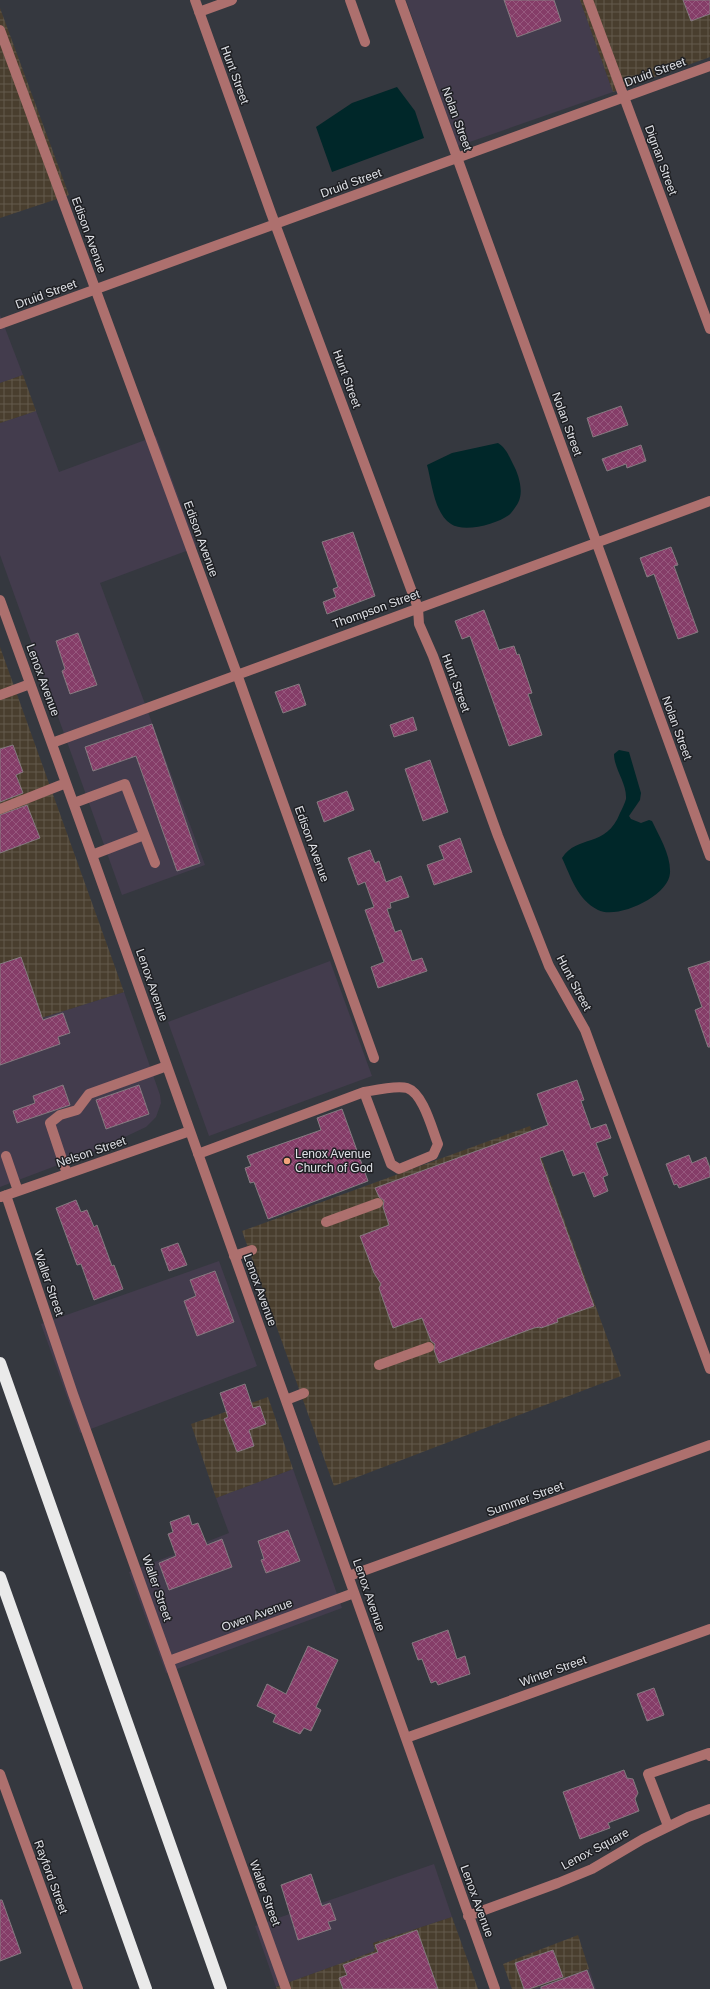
<svg xmlns="http://www.w3.org/2000/svg" width="710" height="1989" font-family="Helvetica,sans-serif">
<style>
.commercial{fill:#433c4d}
.industrial{fill:url(#industrial-grid)}
.water{fill:#002729}
.building{fill:url(#building-cross-hatch);stroke:#857b80}
.lines{fill:none;stroke-linecap:round;stroke-linejoin:round}
.minor{stroke:#ad706e;stroke-width:10}
.highway{stroke:#eaeaea;stroke-width:12}
.poi-dot{fill:#f1a27b;stroke:#1e1f23;stroke-width:1.5}
.labels{text-anchor:middle;stroke-width:3;stroke-linejoin:round;paint-order:stroke}
.street-label{font-size:12px;fill:#dfe1e6;stroke:#1e1f23}
.poi-label{font-size:12px;fill:#dfe1e6;stroke:#1e1f23;text-anchor:start}
</style>
<defs>
<pattern id="industrial-grid" width="8" height="8" patternUnits="userSpaceOnUse"><rect width="8" height="8" fill="#493e2e"/><path d="M0 4h8M4 0v8" fill="none" stroke="#635a4c"/></pattern>
<pattern id="building-cross-hatch" width="8" height="8" patternUnits="userSpaceOnUse"><rect width="8" height="8" fill="#853d68"/><path d="M0 0l8 8M0 8l8-8" fill="none" stroke="#96597e"/></pattern>
</defs>
<rect width="100%" height="100%" fill="#35383f"/>
<!-- commercial -->
<path class="commercial" d="M406,0H580L613,92L458,146Z
M0,315L23,375L0,383Z
M36,411L59,472L156,436L197,547L100,583L205,865L122,895L0,555V423Z
M330,961L372,1076L209,1136L168,1022Z
M124,992L160,1095L161,1103L156,1117L146,1127L95,1151L0,1187V1031Z
M219,1261L257,1366L80,1433L41,1324Z
M293,1469L342,1608L166,1673L129,1572L229,1533L216,1498Z
M434,1864L452,1917L373,1943L375,1951L276,1987L255,1926Z
M589,1969L596,1989H532Z"/>
<!-- industrial -->
<path class="industrial" d="M580,0H710V57L613,92Z
M0,8L69,195L0,218Z
M23,375L36,411L0,423V383Z
M0,647L124,992L0,1031Z
M530,1126L621,1376L334,1486L242,1231Z
M268,1397L293,1469L216,1498L191,1424Z
M452,1917L478,1989H277L276,1987L375,1951L373,1943Z
M578,1935L589,1969L532,1989H512L503,1964Z"/>
<!-- water -->
<path class="water" d="M397,87L415,111L424,138L332,172L316,127L352,103Z
M498,443C506,448 509,456 513,464C519,475 524,492 518,503C516,506 512,513 509,515C497,524 464,533 451,524C434,513 432,483 427,465L452,453Z
M619,750L629,752L641,793L640,800L629,816L631,819L641,823L649,820L652,821C659,836 671,855 670,873C669,896 617,920 598,910C577,899 571,877 562,858C577,834 606,849 620,813C622,809 625,803 626,799C627,783 614,769 614,754Z"/>
<!-- building -->
<path class="building" d="M504,0H554L561,21L517,37Z
M683,0H710V14L691,21Z
M621,406L628,425L593,437L587,418Z
M641,445L646,461L627,468L626,464L607,471L602,459Z
M353,532L375,596L327,614L323,602L336,597L333,589L338,587L322,542Z
M671,547L678,565L674,566L698,632L678,639L654,574L647,577L640,558Z
M484,610L499,650L514,646L517,655L519,654L532,693L528,694L542,735L509,746L470,636L462,639L455,621Z
M78,633L97,685L70,694L62,671L65,669L56,641Z
M299,684L306,705L283,713L275,692Z
M413,717L417,730L394,737L390,725Z
M152,724L200,863L177,871L136,756L93,771L85,747Z
M13,745L23,772L16,775L23,793L0,802V749Z
M430,760L448,812L423,821L405,769Z
M347,791L354,810L324,822L317,802Z
M27,805L40,838L0,853V815Z
M460,838L472,872L434,885L427,865L444,859L439,846Z
M370,850L375,863L379,861L386,882L401,876L409,897L390,903L391,908L387,909L395,932L401,930L412,961L422,958L427,971L378,988L371,967L384,962L365,910L374,907L365,882L358,885L348,858Z
M21,957L43,1020L63,1013L70,1033L58,1037L60,1044L0,1065V964Z
M710,961V1047H708L695,1010L702,1007L688,968Z
M577,1080L584,1100L581,1101L591,1129L606,1124L611,1138L596,1143L608,1175L603,1177L608,1191L594,1197L584,1172L573,1176L563,1150L540,1158L594,1306L557,1319L558,1322L541,1328L540,1327L534,1328L439,1363L434,1350L435,1344L431,1341L422,1318L393,1328L379,1288L381,1284L374,1273L360,1236L389,1225L383,1207L384,1201L379,1197L375,1188L548,1125L537,1094Z
M63,1085L70,1105L17,1123L13,1111L35,1103L33,1096Z
M139,1085L149,1114L106,1129L96,1100Z
M342,1109L368,1181L268,1219L254,1182L250,1183L245,1168L251,1166L247,1156L321,1130L317,1118Z
M689,1155L692,1163L706,1157L710,1168V1177L679,1188L677,1184L674,1185L666,1164Z
M76,1200L81,1212L87,1210L94,1227L97,1225L112,1266L114,1265L123,1289L94,1300L81,1264L77,1265L56,1208Z
M178,1243L187,1265L169,1271L161,1249Z
M215,1271L234,1322L197,1336L184,1301L196,1296L190,1280Z
M245,1384L253,1408L260,1406L266,1424L249,1430L254,1446L237,1452L224,1419L228,1417L220,1393Z
M189,1515L192,1525L198,1523L207,1545L222,1539L232,1567L169,1590L159,1563L176,1556L168,1534L173,1532L170,1522Z
M288,1530L300,1561L266,1573L261,1560L264,1559L258,1541Z
M448,1630L457,1659L465,1656L470,1674L438,1685L436,1681L431,1683L422,1659L418,1660L412,1643Z
M308,1646L338,1660L316,1707L321,1710L311,1731L304,1728L300,1734L273,1722L276,1715L257,1706L267,1684L286,1694Z
M654,1688L664,1715L647,1721L637,1694Z
M624,1770L627,1778L633,1779L638,1793L635,1799L639,1811L608,1823L610,1828L580,1839L563,1792Z
M311,1874L322,1906L330,1903L336,1920L328,1922L331,1929L298,1940L281,1885Z
M0,1900H2L21,1953L0,1961Z
M417,1930L438,1989H343L339,1978L347,1975L343,1965L378,1952L375,1945Z
M553,1950L563,1977L529,1989H524L515,1963Z
M587,1970L594,1989H541V1987Z"/>
<g class="lines">
<!-- minor -->
<path class="minor" d="M195,0L271,213L418,608L419,624L433,656L498,836L549,966L585,1030L710,1369
M350,0L365,42
M400,0L710,856
M588,0L710,329
M199,12L232,0
M0,30L237,674L374,1058
M0,324L710,66
M0,600L92,855L495,1989
M0,695L30,684
M52,743L710,501
M74,803L125,784L155,863
M0,809L66,783
M92,855L144,835
M198,1154L364,1092C375,1090 397,1085 407,1088C423,1093 432,1129 438,1144L433,1155L399,1169L391,1164L364,1092
M6,1156L18,1191
M67,1174L50,1123L60,1115L77,1110L89,1094L167,1066
M6,1195L73,1394L286,1989
M1,1197L190,1131
M326,1222L378,1203
M234,1256L252,1250
M379,1365L429,1347
M286,1400L304,1393
M349,1576L710,1445
M169,1661L354,1593
M406,1738L710,1629
M0,1774L78,1989
M668,1826L648,1774L709,1753L710,1756
M468,1916L558,1883L592,1869L643,1839L688,1817L710,1809"/>
<!-- highway -->
<path class="highway" d="M0,1363L221,1989
M0,1577L146,1989"/>
</g>
<!-- markers -->
<circle class="poi-dot" cx="287" cy="1161" r="4"/>
<g class="labels">
<!-- street labels -->
<g class="street-label">
<text transform="translate(655 72) rotate(-20)" y="4">Druid Street</text>
<text transform="translate(235 75) rotate(70)" y="4">Hunt Street</text>
<text transform="translate(457 119) rotate(70)" y="4">Nolan Street</text>
<text transform="translate(661 160) rotate(70)" y="4">Dignan Street</text>
<text transform="translate(351 183) rotate(-20)" y="4">Druid Street</text>
<text transform="translate(89 235) rotate(70)" y="4">Edison Avenue</text>
<text transform="translate(46 294) rotate(-20)" y="4">Druid Street</text>
<text transform="translate(347 379) rotate(70)" y="4">Hunt Street</text>
<text transform="translate(567 424) rotate(70)" y="4">Nolan Street</text>
<text transform="translate(201 539) rotate(70)" y="4">Edison Avenue</text>
<text transform="translate(376 609) rotate(-20)" y="4">Thompson Street</text>
<text transform="translate(43 680) rotate(70)" y="4">Lenox Avenue</text>
<text transform="translate(456 683) rotate(70)" y="4">Hunt Street</text>
<text transform="translate(677 728) rotate(70)" y="4">Nolan Street</text>
<text transform="translate(312 844) rotate(70)" y="4">Edison Avenue</text>
<text transform="translate(574 983) rotate(62)" y="4">Hunt Street</text>
<text transform="translate(152 985) rotate(71)" y="4">Lenox Avenue</text>
<text transform="translate(91 1152) rotate(-19)" y="4">Nelson Street</text>
<text transform="translate(49 1283) rotate(71)" y="4">Waller Street</text>
<text transform="translate(260 1290) rotate(70)" y="4">Lenox Avenue</text>
<text transform="translate(525 1499) rotate(-20)" y="4">Summer Street</text>
<text transform="translate(157 1588) rotate(71)" y="4">Waller Street</text>
<text transform="translate(369 1595) rotate(71)" y="4">Lenox Avenue</text>
<text transform="translate(257 1615) rotate(-20)" y="4">Owen Avenue</text>
<text transform="translate(553 1671) rotate(-20)" y="4">Winter Street</text>
<text transform="translate(595 1849) rotate(-28)" y="4">Lenox Square</text>
<text transform="translate(51 1877) rotate(70)" y="4">Rayford Street</text>
<text transform="translate(265 1893) rotate(70)" y="4">Waller Street</text>
<text transform="translate(477 1901) rotate(70)" y="4">Lenox Avenue</text>
</g>
<!-- poi labels -->
<g class="poi-label">
<text x="295" y="1158">Lenox Avenue<tspan x="295" dy="14">Church of God</tspan></text>
</g>
</g>
</svg>
